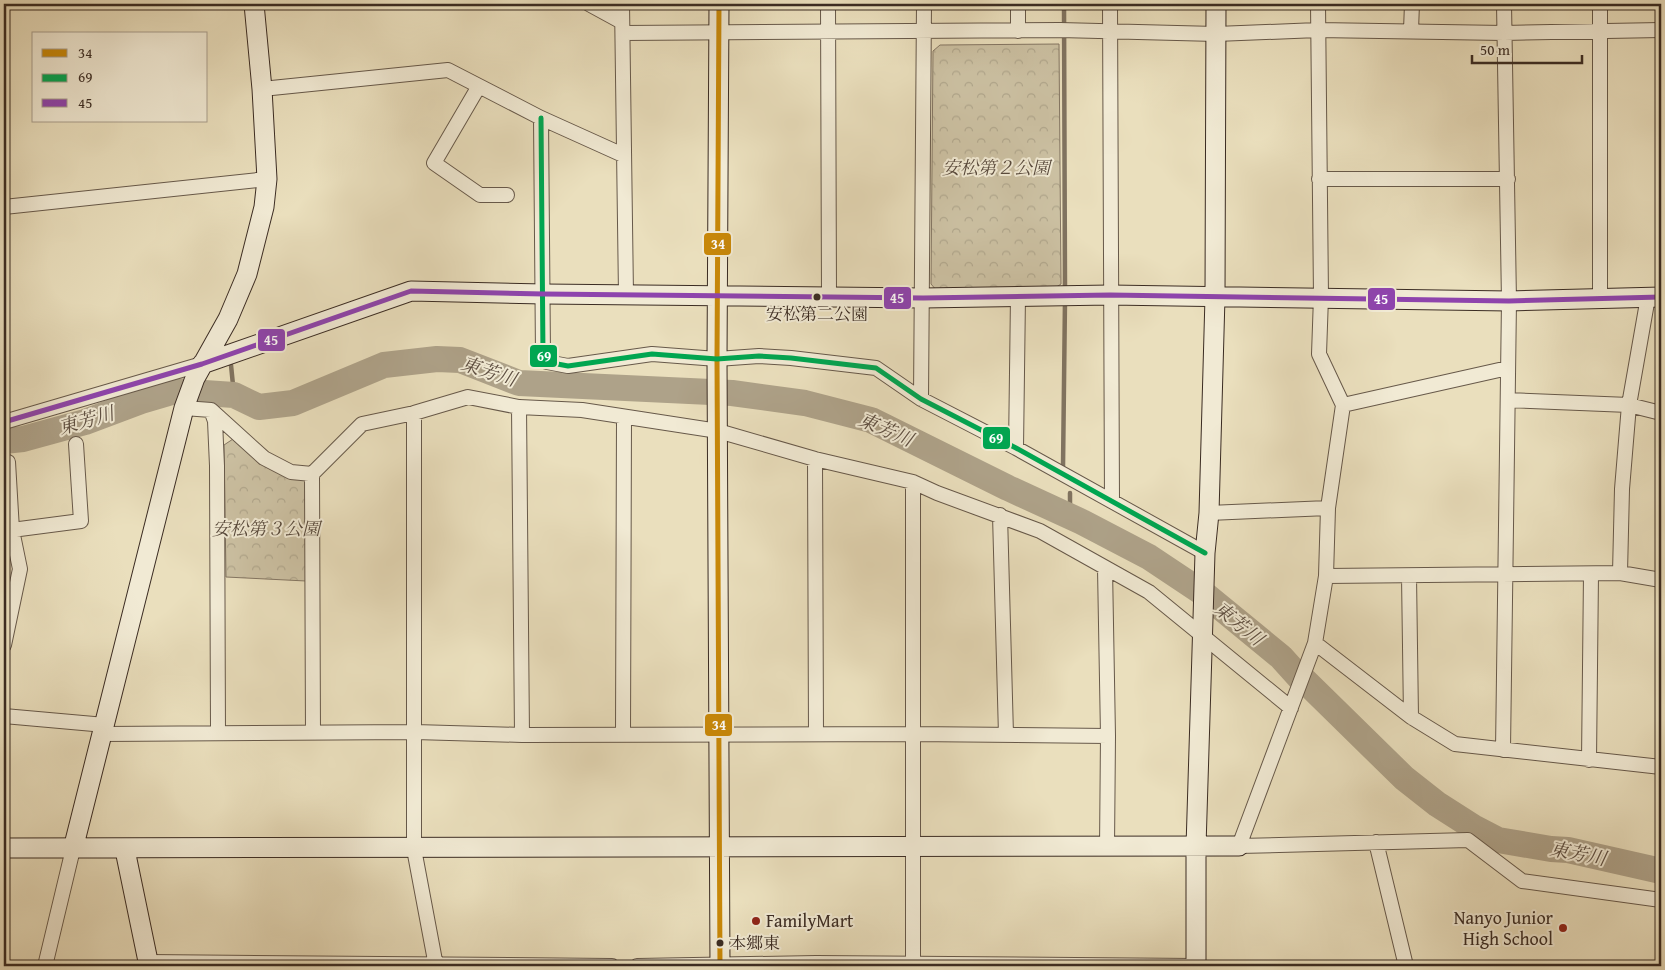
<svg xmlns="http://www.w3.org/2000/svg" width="1665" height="970" font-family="'Gentium Book Plus','Noto Serif JP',serif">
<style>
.park{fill:url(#park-crowns);stroke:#847663}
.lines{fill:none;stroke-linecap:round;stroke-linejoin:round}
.stream{stroke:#807360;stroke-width:4.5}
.river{stroke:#aea289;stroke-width:26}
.street-casing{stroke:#67594a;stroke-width:16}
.secondary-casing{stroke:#3b2c23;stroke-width:21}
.street{stroke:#f1ead4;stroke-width:14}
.secondary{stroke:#f1ead4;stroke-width:19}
.bus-1-casing{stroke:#f1ead4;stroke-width:9}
.bus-2-casing{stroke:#f1ead4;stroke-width:9}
.bus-3-casing{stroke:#f1ead4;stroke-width:9}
.bus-1{stroke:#c88809;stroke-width:5}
.bus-2{stroke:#00a651;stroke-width:5}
.bus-3{stroke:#8e44ad;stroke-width:5}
.bus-dot{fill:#3b2c23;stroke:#f1ead4;stroke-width:2}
.poi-dot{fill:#8f2418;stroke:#f1ead4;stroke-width:2}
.labels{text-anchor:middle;stroke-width:4;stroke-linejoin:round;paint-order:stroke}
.bus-label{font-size:17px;fill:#3b2c23;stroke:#f1ead4}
.park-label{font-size:18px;font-style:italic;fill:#584a3d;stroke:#f1ead4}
.poi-label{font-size:18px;fill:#3b2c23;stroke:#f1ead4;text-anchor:end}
.water-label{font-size:19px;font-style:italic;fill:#5e4f42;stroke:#f1ead4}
.line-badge{stroke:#f1ead4;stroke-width:2}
.badge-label{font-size:14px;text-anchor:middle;font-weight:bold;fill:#fff}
</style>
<defs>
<pattern id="park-crowns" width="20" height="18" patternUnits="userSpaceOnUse" patternTransform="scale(1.25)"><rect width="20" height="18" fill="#ccc1a3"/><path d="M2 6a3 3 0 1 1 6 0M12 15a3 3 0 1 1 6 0" fill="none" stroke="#b0a68c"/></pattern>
</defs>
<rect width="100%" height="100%" fill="#eadfbd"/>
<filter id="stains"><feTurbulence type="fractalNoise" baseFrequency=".004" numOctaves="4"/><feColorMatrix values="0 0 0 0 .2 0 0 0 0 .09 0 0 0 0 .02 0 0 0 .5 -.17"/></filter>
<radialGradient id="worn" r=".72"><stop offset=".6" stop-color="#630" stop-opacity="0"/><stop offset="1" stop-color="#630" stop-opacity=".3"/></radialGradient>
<!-- park -->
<path class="park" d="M1059,44L1061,284L1052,290L937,291L931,284L933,51L940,45Z
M233,439C259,462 271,475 307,481L306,581L226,577L224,445Z"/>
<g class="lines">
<!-- stream -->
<path class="stream" d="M1064,4L1065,292
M231,365L234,395
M1063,467L1065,300
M1070,493V516"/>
<!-- river -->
<path class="river" d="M4,441L23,439L85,422L141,401L175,391L234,395L259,407L293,403L384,365L437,359L460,360L519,383L732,393L805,403L871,420L1008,488L1082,522L1149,557L1203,593L1281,657L1299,677L1303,679L1404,778L1437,804L1473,827L1498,840L1551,849L1568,850L1661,871"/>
<!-- street casing -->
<g class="street-casing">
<path id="street" d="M589,4L622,22
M622,4L626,295
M828,4L829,296
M1018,4V31
M1110,4L1112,501
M1318,4L1321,297L1319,354L1343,405L1328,508L1326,576L1315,643L1239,846L1468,840L1522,881L1661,900
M1600,4V298
M1411,30L1412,4
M623,33L1060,30L1216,34L1318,30L1504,33L1661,30
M479,86L434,163L480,195H507
M262,89L448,70L541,118L623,155
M541,118L543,355L547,362L568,366L652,354L717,359L759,356L791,358L876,368L921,399L1016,448L1205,553
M1319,179H1508
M4,207L267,179
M921,399L924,4
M1508,400L1629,405L1661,413
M1343,405L1508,368
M519,407L522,735
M184,408L211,410L264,458L291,472L312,474
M211,410L215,421L217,466L218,732
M414,413V849L436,966
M4,422L202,364
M1016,448L1018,296
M815,459L816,734
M913,482V966
M1209,513L1328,508
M1000,515L1006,735
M12,530L81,521L76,444
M1105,568L1108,736L1107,848
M1620,573L1622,489L1629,405L1648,297
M1326,576L1620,573L1661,580
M1409,576L1411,717
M1315,643L1411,717L1455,744L1661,767
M4,645L20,569L12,530L8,462
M4,716L105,725
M313,733L312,474L362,424L414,413L468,397L519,407L582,410L718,431L815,459L913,482L937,493L1040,531L1149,592L1291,708
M103,734L415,732L522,735L912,734L1108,736
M623,734L624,418
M1503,750L1509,301L1504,4
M1589,760L1591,574
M1376,842L1406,966
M148,962L612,966
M45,966L73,849
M637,966L816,963L1196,966"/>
</g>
<!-- secondary casing -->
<g class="secondary-casing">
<path id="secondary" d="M719,4L717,359L720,966
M202,364L411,291L544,294L923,298L1110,295L1509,301L1661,297
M4,848L1239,846
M73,849L184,408L195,378L228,319L247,274L264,207L267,179L262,89L254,4
M125,850L149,966
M1196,966V847L1205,553L1209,513L1215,297L1216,4"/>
</g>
<!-- street -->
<use href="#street" class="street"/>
<!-- secondary -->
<use href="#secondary" class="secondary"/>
<!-- bus-1 casing -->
<g class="bus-1-casing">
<path id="bus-1" d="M719,4L717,359L720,966"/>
</g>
<!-- bus-2 casing -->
<g class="bus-2-casing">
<path id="bus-2" d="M541,118L543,355L547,362L568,366L652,354L717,359L759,356L791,358L876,368L921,399L1016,448L1205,553"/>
</g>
<!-- bus-3 casing -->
<g class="bus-3-casing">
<path id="bus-3" d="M4,422L202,364L411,291L544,294L923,298L1110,295L1509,301L1661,297"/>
</g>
<!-- bus-1 -->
<use href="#bus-1" class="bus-1"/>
<!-- bus-2 -->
<use href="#bus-2" class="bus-2"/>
<!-- bus-3 -->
<use href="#bus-3" class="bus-3"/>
</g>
<!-- markers -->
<g class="bus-dot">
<circle cx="817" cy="297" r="4.5"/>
<circle cx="720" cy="943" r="4.5"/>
</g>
<g class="poi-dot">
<circle cx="756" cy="921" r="5"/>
<circle cx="1563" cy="928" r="5"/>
</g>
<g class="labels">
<!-- bus labels -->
<g class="bus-label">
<text x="817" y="320">安松第二公園</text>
<text x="729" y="949" text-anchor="start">本郷東</text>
</g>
<!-- park labels -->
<g class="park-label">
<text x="996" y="174">安松第２公園</text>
<text x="266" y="535">安松第３公園</text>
</g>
<!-- poi labels -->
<g class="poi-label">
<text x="1553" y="924">Nanyo Junior<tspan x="1553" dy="21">High School</tspan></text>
<text x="766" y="927" text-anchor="start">FamilyMart</text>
</g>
<!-- water labels -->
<g class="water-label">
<text transform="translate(489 371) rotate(18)" y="7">東芳川</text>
<text transform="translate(86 420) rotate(-16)" y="7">東芳川</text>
<text transform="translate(886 429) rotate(23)" y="7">東芳川</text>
<text transform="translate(1239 623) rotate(39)" y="7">東芳川</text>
<text transform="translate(1578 853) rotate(11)" y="7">東芳川</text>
</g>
</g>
<g class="line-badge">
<rect x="703" y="232" width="29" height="24" rx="5" fill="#c88809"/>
<rect x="883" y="286" width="29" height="24" rx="5" fill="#8e44ad"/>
<rect x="1367" y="287" width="29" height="24" rx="5" fill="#8e44ad"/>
<rect x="257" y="328" width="29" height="24" rx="5" fill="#8e44ad"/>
<rect x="529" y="344" width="29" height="24" rx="5" fill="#00a651"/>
<rect x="982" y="426" width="29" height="24" rx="5" fill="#00a651"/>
<rect x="704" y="713" width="29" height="24" rx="5" fill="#c88809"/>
</g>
<g class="badge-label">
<text x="718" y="249">34</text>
<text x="897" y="303">45</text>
<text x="1381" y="304">45</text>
<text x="271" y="345">45</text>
<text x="544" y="361">69</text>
<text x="996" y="443">69</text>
<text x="719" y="730">34</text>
</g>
<!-- margin -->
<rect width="1665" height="970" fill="none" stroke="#eadfbd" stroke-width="20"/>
<rect x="5" y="5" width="1655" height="960" fill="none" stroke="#3b2c23" stroke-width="2.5"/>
<rect x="10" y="10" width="1645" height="950" fill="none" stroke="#3b2c23"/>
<!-- legend -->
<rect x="32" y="32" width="175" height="90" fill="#f1ead4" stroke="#a89e8d"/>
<rect x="42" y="49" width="25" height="8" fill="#c88809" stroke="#a89e8d"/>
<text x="78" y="58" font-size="15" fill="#3b2c23">34</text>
<rect x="42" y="74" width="25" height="8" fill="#00a651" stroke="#a89e8d"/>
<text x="78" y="82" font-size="15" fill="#3b2c23">69</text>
<rect x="42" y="99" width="25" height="8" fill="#8e44ad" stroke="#a89e8d"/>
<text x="78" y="108" font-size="15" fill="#3b2c23">45</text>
<!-- scale -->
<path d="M1472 55v8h110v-8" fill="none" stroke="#3b2c23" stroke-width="2.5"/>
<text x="1480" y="55" font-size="15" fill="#3b2c23" stroke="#f1ead4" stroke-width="4" paint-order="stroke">50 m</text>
<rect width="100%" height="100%" filter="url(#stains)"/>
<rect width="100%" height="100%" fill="url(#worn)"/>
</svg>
